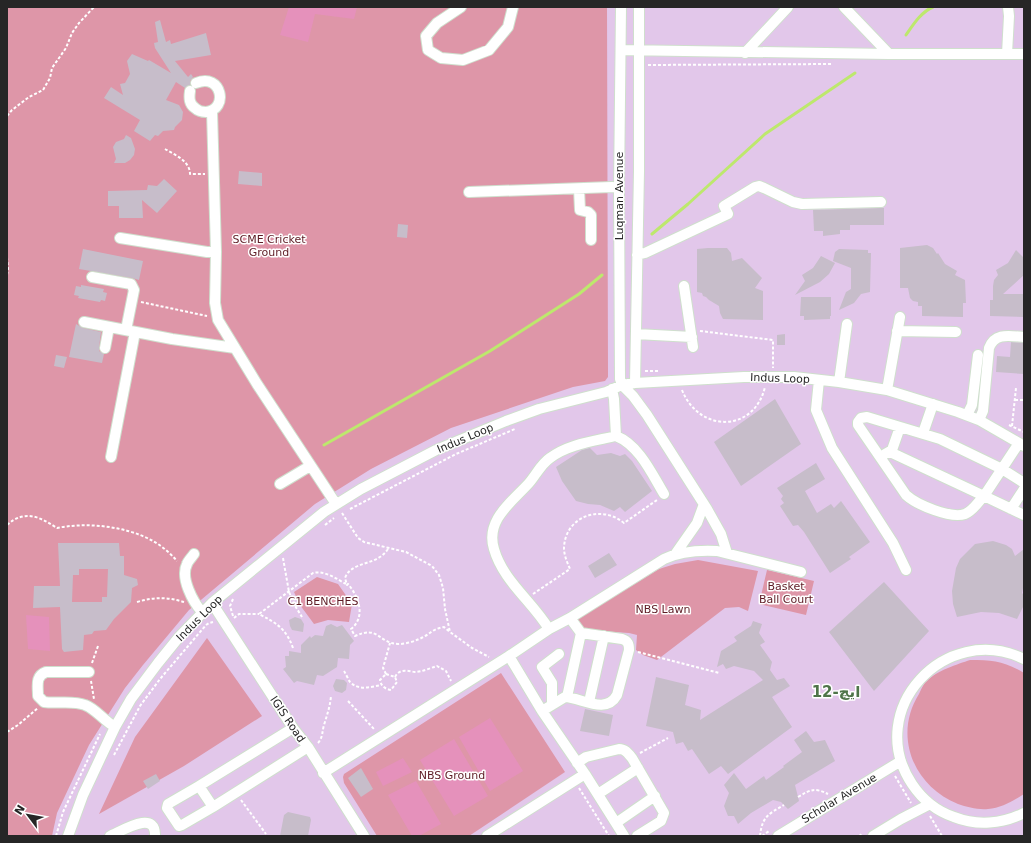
<svg xmlns="http://www.w3.org/2000/svg" width="1031" height="843" font-family="'DejaVu Sans',Cairo,sans-serif">
<style>
.education{fill:#e2c7ea}
.green{fill:#de96a8}
.pitch{fill:#e591bb}
.lines{fill:none;stroke-linecap:round;stroke-linejoin:round}
.stream{stroke:#bde86d;stroke-width:3}
.building{fill:#c7bdca;fill-rule:evenodd}
.minor-casing{stroke:#cfdfcd;stroke-width:12}
.path{stroke:#fff;stroke-width:2;stroke-dasharray:3 2;stroke-linecap:butt}
.minor{stroke:#fff;stroke-width:10}
.labels{text-anchor:middle;stroke-width:3;stroke-linejoin:round;paint-order:stroke}
.street-label{font-size:11px;fill:#262626;stroke:#fff}
.park-label{font-size:11px;fill:#5e1b24;stroke:#fff}
.district-label{font-size:15px;font-weight:bold;fill:#4e7449;stroke:#fff}
</style>
<rect width="100%" height="100%" fill="#e3d8e9"/>
<!-- education -->
<path class="education" d="M7,7H1024V836H7Z"/>
<!-- green -->
<path class="green" d="M7,7H607L608,371V377L605,381L573,387L451,428L371,469L315,504L189,610L143,665L125,688L89,745L57,813L52,836H7Z
M698,560L758,571L748,611L739,607L725,608L657,660L643,655L636,650L637,635L629,633L585,630L573,622L659,569L675,564Z
M767,570L814,581L806,615L759,604Z
M317,577L338,584L352,604L349,622L328,620L314,624L300,605L294,592Z
M207,638L262,716L184,766L99,814L135,737Z
M970,660C993,660 1004,661 1024,673V794C1013,801 1001,808 988,809C978,810 967,807 958,804C913,786 893,735 919,694C921,690 923,684 927,681C936,671 958,664 970,660Z
M501,673L565,772L469,836H377L344,783L343,777L344,774Z"/>
<!-- pitch -->
<path class="pitch" d="M289,7H357L354,19L315,14L308,42L280,35Z
M26,615L49,617L50,651L28,649Z
M490,718L523,771L490,791L459,737Z
M454,739L488,796L454,816L420,760Z
M403,758L412,772L383,786L376,772Z
M416,781L441,824L419,836H412L388,795Z"/>
<g class="lines">
<!-- stream -->
<path class="stream" d="M906,35C913,25 921,12 933,7
M652,234L688,204L765,134L855,73
M324,445L490,351L579,294L602,275"/>
</g>
<!-- building -->
<path class="building" d="M160,20L166,42L170,40L171,44L206,33L211,55L175,61L188,77L191,74L193,77L190,81V85L185,88L176,82L166,100L179,105L183,112L182,120L175,127L174,130L163,131L158,136L155,135L150,141L134,131L140,120L104,98L111,87L123,95L120,84L125,83L130,74L127,61L132,54L148,61L149,60L171,73L155,48L154,43L158,42L155,22Z
M126,135L131,138L135,149L134,155L130,160L125,163H114L116,159L113,147L116,142L124,139Z
M239,171L262,173V186L238,184Z
M164,179L177,191L157,213L142,200L143,218H119V206H108V191L147,190L148,185L157,186Z
M881,208H884V225H850V230H840V234L823,236V231H814L813,210Z
M398,224L408,225L407,238L397,237Z
M927,245L933,248L937,254L938,253L945,264L957,271L955,275L965,280L966,303H963V317L922,316V306H918V302L913,301L910,298L908,288H900V248Z
M708,248H727L731,253L732,261L742,258L762,278L755,288L763,291V320L723,319L720,313L719,306L709,300L706,297L703,296L702,293L697,292V249Z
M83,249L143,261L139,280L132,278L79,269Z
M839,249L868,250V253H871L870,292L861,294L854,303L839,310L846,292L851,289V268L833,261L835,252Z
M1016,250L1024,258V275L1003,294H1024V317L990,316V300H993V286L994,280L998,275L996,270L1008,263Z
M821,256L835,263L829,274L820,282L795,295L805,281L802,275L813,268Z
M81,285L104,289L103,292L107,293L105,301L101,300L100,302L78,298L79,296L74,295L76,286L81,287Z
M801,297H831V316H830V319L804,320V316H800Z
M76,324L83,328L101,332L99,347V351L104,354L102,363L69,357Z
M785,334V345H777V335Z
M1011,342L1024,343V374L996,372L997,356L1010,357Z
M56,355L67,357L64,368L54,366Z
M775,399L801,444L741,486L714,442Z
M590,448L597,455L611,453L620,456L625,454L632,461L652,491L625,512L620,507L614,511L600,505L588,504L576,501L562,481L556,467L582,450Z
M816,463L825,479L805,491L817,513L831,504L834,508L841,501L870,542L849,557L851,559L830,573L804,532L798,525L793,526L780,506L784,503L781,499L783,496L777,488Z
M993,541L1006,545L1012,549L1015,556L1024,549V583L1022,593L1024,595V605L1017,619L999,613L981,612L957,617L953,604L952,591L956,568L960,559L975,544Z
M58,543H119L120,556H124V575L137,579L138,585L132,588L131,602L114,619L106,630L94,631L92,634L84,635L83,650L64,652L62,649L60,607L33,608L34,586H60ZM79,569H108L107,597H102V602H72L73,575H79Z
M609,553L617,565L595,578L588,566Z
M884,582L929,631L874,691L829,632Z
M295,617L301,619L304,624L303,632L292,630L290,626L289,620Z
M753,621L762,624L759,633L765,642L760,645L772,662L770,670L777,680L784,678L790,686L772,697L792,727L728,774L721,766L709,774L692,749L688,751L683,742L676,744L673,732L646,726L656,677L689,685L685,705L701,710L700,720L763,680L754,671L734,666L726,669L723,664L717,667L721,651L737,641L734,637L751,626Z
M331,624L337,627L342,625L354,641L350,645L349,659L338,658L337,667L323,676L317,675L314,685L297,681L294,683L283,669L286,667L285,656H289V651L301,653V645L310,636L311,638L315,635L323,636L326,626Z
M336,679L344,680L347,683L346,690L342,693L335,691L333,686Z
M585,709L613,715L609,736L580,731Z
M806,731L814,742L825,740L835,761L795,785L799,801L788,809L781,802L773,800L751,813L738,824L734,816H728L724,806L729,793L724,785L734,773L746,789L764,776L766,780L784,767L783,766L802,752L794,740Z
M361,768L373,789L361,797L348,778Z
M156,774L160,781L148,789L143,781Z
M288,812L310,817L311,820L308,836H280L284,815Z"/>
<g class="lines">
<!-- minor casing -->
<g class="minor-casing">
<path id="minor" d="M461,7L437,23L426,36L428,50L441,58L463,60L489,50L508,27L513,7
M621,7L619,188L620,379L622,385L633,396L647,415L707,509L721,534L727,553
M844,7L889,54
M621,50L889,54H1024
M745,53L788,7
M1007,54L1009,16L1008,7
M190,91C189,98 189,104 195,108C198,111 202,112 206,112C229,110 222,72 196,83
M212,111L216,252L215,303L218,320L257,384L336,504
M579,189L580,210L588,212L591,215V240
M469,192L612,187L619,188
M120,238L207,252H216
M637,255L645,253L728,214L724,206L755,187L759,186L764,188L793,202L802,204L881,202
M92,277L131,284L134,290L126,330
M684,286L693,347
M84,322L172,339L235,348
M897,331L956,332
M636,334L692,337
M105,348L109,327
M819,380L816,410L832,448L893,543L906,570
M839,382L847,324
M635,383L639,171V7
M612,389L614,399L616,436
M887,390L900,317
M967,415L972,405L978,355
M979,420L983,411L989,348C995,332 1010,336 1024,337
M923,433L933,404
M890,452L984,496L1019,443
M885,454L892,450L900,427
M111,457L135,332
M1024,483L1002,469L940,439L867,417L861,418L858,422V425L906,495C917,505 951,519 965,514C973,511 978,502 984,496L1024,515
M280,484L310,466
M1011,509L1024,489
M676,553L697,523L704,504
M194,554C192,557 188,561 187,564C180,578 193,602 202,612
M212,603L293,728L308,747L364,836
M549,629C532,601 503,581 494,549C485,520 512,502 529,483C536,475 541,464 550,458C568,444 595,441 616,436C639,445 652,474 664,494
M509,656L549,629L570,618L664,559C681,551 698,550 717,551L801,572
M1024,659C945,621 863,710 912,784C922,799 936,811 954,817C977,826 1002,824 1024,813
M89,672H46C35,676 38,686 38,696L44,702C57,704 73,700 85,705C96,709 104,721 115,727
M567,697L581,633L570,618
M589,702L604,636
M552,704V683L542,667L559,654
M542,711L565,697C582,698 606,715 617,695L629,650C629,644 628,641 622,639L581,633
M293,728L199,786L213,807L308,747
M577,763L586,757L619,749C625,749 628,753 632,758L664,813L661,821L637,836
M323,773L509,656L542,711L585,774L487,836
M585,774L624,836
M199,786L168,804L167,808L179,826L182,825L213,807
M598,794L638,768
M616,823L655,796
M68,836L83,795L115,727L131,699L158,663L179,637L212,603L324,512L361,489L436,450L506,421L539,409L606,392L622,385L635,383L744,377H794L839,382L887,390L958,412L979,420L1024,446
M110,836C122,831 156,809 155,836
M778,836L901,761
M873,836L901,819L930,804"/>
</g>
<!-- path -->
<path class="path" d="M648,65L831,64
M7,116L12,110L29,97L43,90L50,78L52,68L66,48L72,33L79,23L94,7
M165,149C175,155 190,161 190,174H205
M7,257L8,269L7,275
M141,302L207,316
M700,331L773,340V368
M645,371H660
M682,390C699,433 754,433 765,387
M1015,400H1024
M1009,425L1024,432
M1012,426L1016,388
M350,509L456,454L515,429
M342,513L358,538L364,542L406,552L432,566L439,575L443,588L445,609L450,632L472,648L489,657
M7,525C25,509 40,517 57,528C86,522 125,526 151,540C161,545 170,553 177,561
M325,525L334,518
M388,549C376,567 352,560 345,578L347,585L348,584C359,597 366,617 351,629L355,636C379,625 378,643 398,644C405,644 413,642 419,639C430,635 431,629 444,627L450,632
M283,558L289,592L294,604L302,617
M533,594L570,569C567,562 564,555 564,548C565,516 601,504 624,523L657,500
M233,599L230,606L233,616
M137,602C153,597 168,597 184,602
M234,618L239,614H259
M293,648C286,628 276,623 259,614L313,573C324,570 337,579 346,584
M638,652L719,673
M92,663L98,646
M344,671C346,674 348,679 350,682C359,691 371,687 381,685
M386,674L395,677L397,682L391,690C385,689 381,686 380,680Z
M386,674L383,668L390,643
M395,677C400,668 407,671 415,672C422,672 430,668 437,666L446,671L451,681
M91,681L94,699
M348,701L374,729
M7,732L18,725L38,708
M318,743C323,737 322,732 324,725C327,715 330,707 331,696
M640,753L668,738
M114,755L140,706L160,679L206,625L209,623L213,622
M895,776L911,803
M579,788L609,836
M798,797C810,790 814,787 828,794
M241,800L266,834
M930,816L942,836
M56,836L63,812L100,734
M760,836C762,817 768,814 784,805
M762,836L769,831
M859,836L863,833"/>
<!-- minor -->
<use href="#minor" class="minor"/>
</g>
<g class="labels">
<!-- street labels -->
<g class="street-label">
<text transform="translate(619 196) rotate(-90)" y="4">Luqman Avenue</text>
<text transform="translate(780 378) rotate(2)" y="4">Indus Loop</text>
<text transform="translate(465 438) rotate(-23)" y="4">Indus Loop</text>
<text transform="translate(199 618) rotate(-45)" y="4">Indus Loop</text>
<text transform="translate(288 719) rotate(56)" y="4">IGIS Road</text>
<text transform="translate(839 798) rotate(-31)" y="4">Scholar Avenue</text>
</g>
<!-- park labels -->
<g class="park-label">
<text x="269" y="243">SCME Cricket<tspan x="269" dy="13">Ground</tspan></text>
<text x="786" y="590">Basket<tspan x="786" dy="13">Ball Court</tspan></text>
<text x="323" y="605">C1 BENCHES</text>
<text x="663" y="613">NBS Lawn</text>
<text x="452" y="779">NBS Ground</text>
</g>
<!-- district labels -->
<g class="district-label">
<text x="836" y="697">ایچ-12</text>
</g>
</g>
<!-- border -->
<rect width="1031" height="843" fill="none" stroke="#262626" stroke-width="16"/>
<!-- north arrow -->
<g transform="translate(28 815) rotate(302)" stroke="#ffffff" stroke-width="3" paint-order="stroke">
<path d="M0-3L7 15L0 10L-7 15Z" fill="#262626"/>
<text y="-6" font-size="11" font-weight="bold" text-anchor="middle" fill="#262626">N</text>
</g>
</svg>
